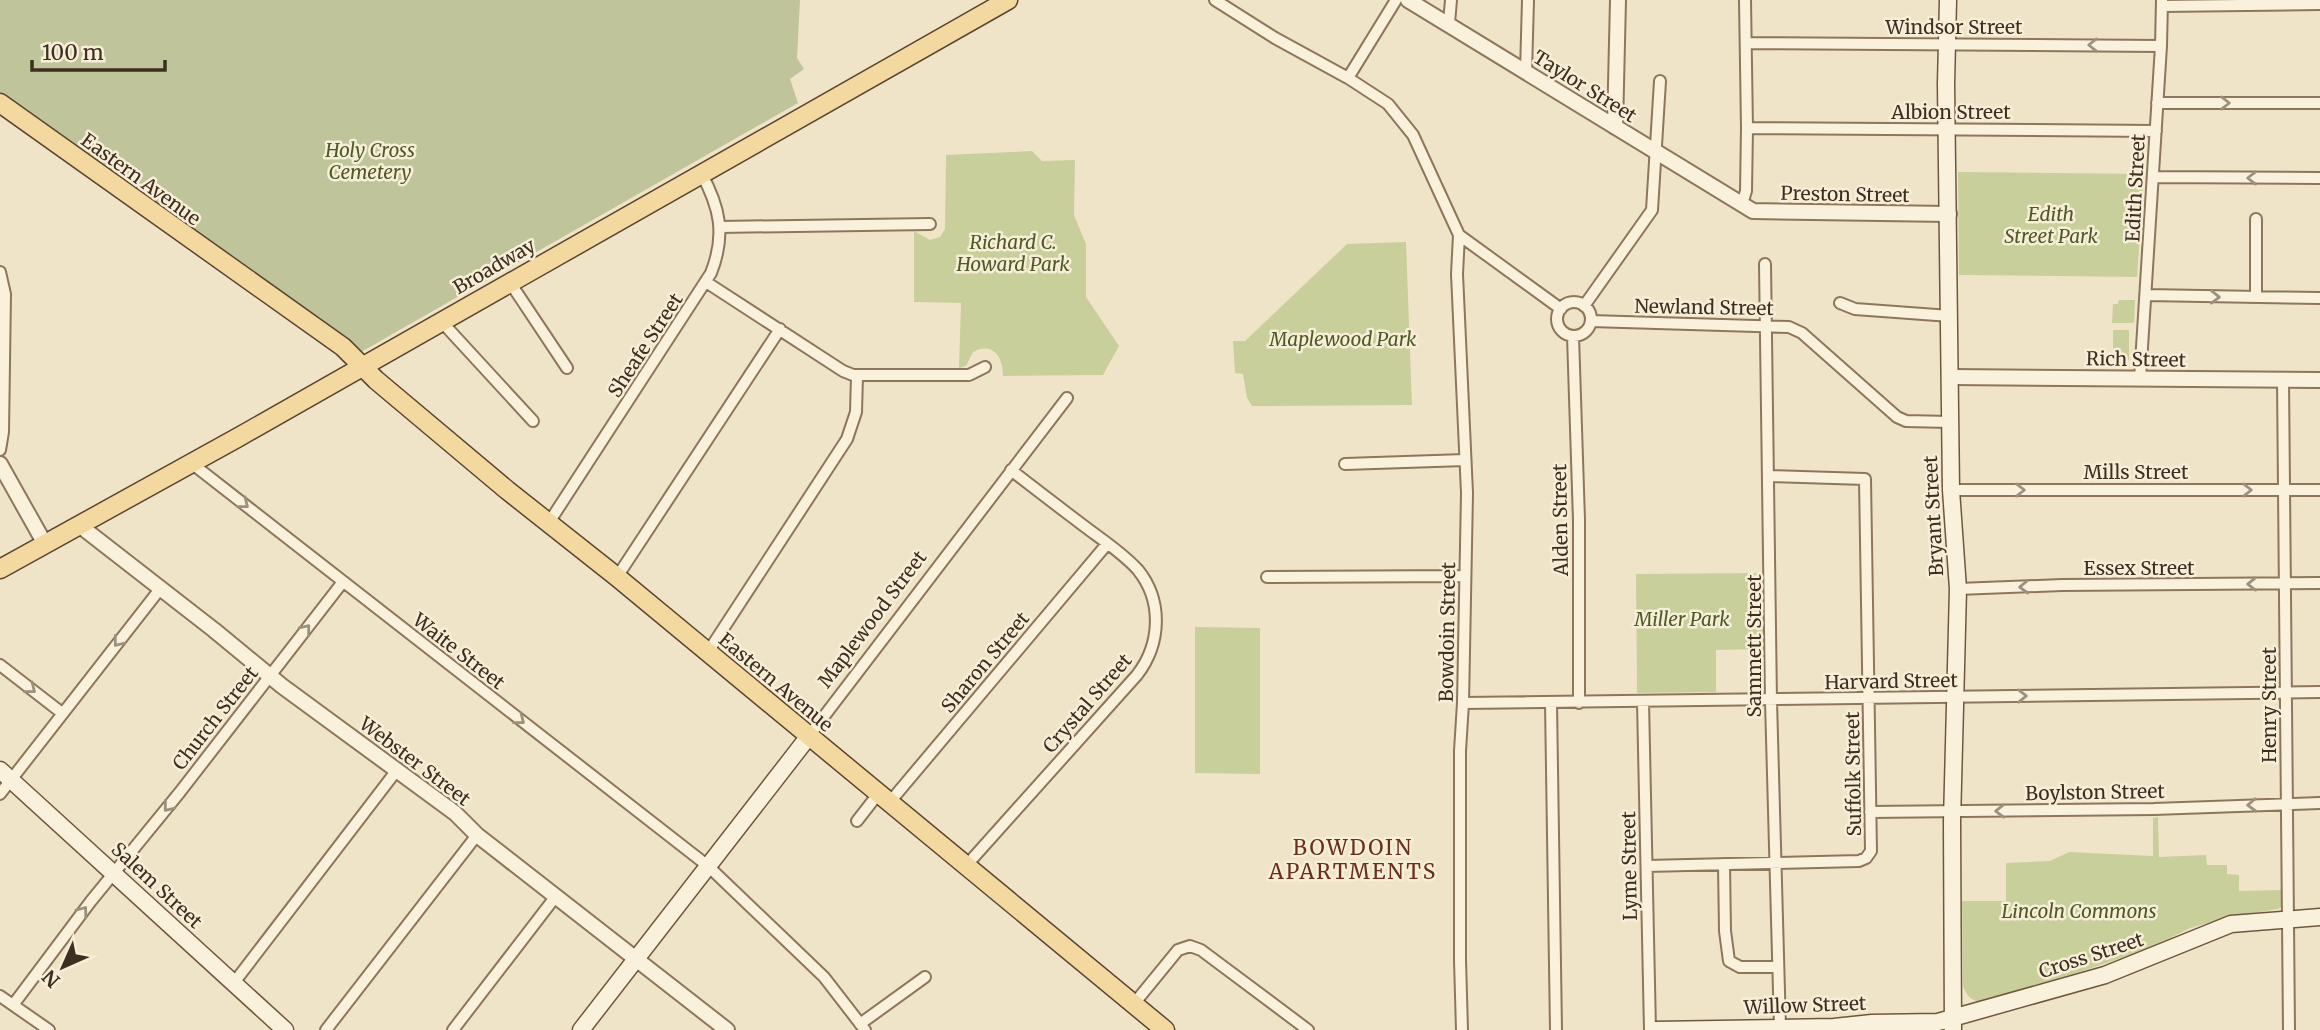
<svg xmlns="http://www.w3.org/2000/svg" width="2320" height="1030" font-family="Merriweather,serif">
<style>
.green{fill:#c9cf9b}
.cemetery{fill:#bfc49a}
.lines{fill:none;stroke-linecap:round;stroke-linejoin:round}
.minor-casing{stroke:#8d765c;stroke-width:14}
.tertiary-casing{stroke:#8d765c;stroke-width:18}
.secondary-casing{stroke:#6f573f;stroke-width:19}
.primary-casing{stroke:#5b4430;stroke-width:21}
.minor{stroke:#faf1dc;stroke-width:10}
.tertiary{stroke:#faf1dc;stroke-width:14}
.secondary{stroke:#faf1dc;stroke-width:16}
.primary{stroke:#f3d9a0;stroke-width:18}
.oneway{stroke:#9c907e}
.labels{text-anchor:middle;stroke-width:5;stroke-linejoin:round;paint-order:stroke}
.street-label{font-size:19px;fill:#3d2e20;stroke:#f7eed8}
.park-label{font-size:19px;font-style:italic;fill:#4d5a26;stroke:#f7eed8}
.neighbourhood-label{font-size:21px;letter-spacing:2px;fill:#6b2e1e;stroke:#f7eed8}
</style>
<rect width="100%" height="100%" fill="#f0e4c8"/>
<!-- green -->
<path class="green" d="M1032,151L1042,161L1075,160L1074,215L1086,244V297L1119,346L1103,375L1003,376C1003,357 993,341 973,352L966,366L959,368L961,303L914,302V231L930,240L940,237L945,229L946,155Z
M1958,172L2144,174L2137,277L1959,275Z
M1406,242L1412,405L1252,406L1247,398L1243,374L1235,373L1233,341H1245L1347,244Z
M2119,300H2135L2134,323H2112L2113,304H2118Z
M2113,330H2129V360H2113Z
M1763,573L1764,649L1716,650V692L1637,693L1636,574Z
M1195,627L1260,628V774L1195,773Z
M2158,817L2159,857L2206,855L2207,865H2227V874L2239,875V891L2283,890L2282,906L2278,909L2230,917L2190,928L2149,949L1986,1003C1974,1002 1967,998 1963,986L1962,901H2006V863L2050,861L2069,852L2153,856V818Z"/>
<!-- cemetery -->
<path class="cemetery" d="M0,0H800L797,58L804,69L790,79L798,103L361,352L0,94Z"/>
<g class="lines">
<!-- minor casing -->
<g class="minor-casing">
<path id="minor" d="M1215,0L1275,38L1348,78L1388,104L1413,135L1459,235L1561,309
M2162,6L2320,4
M1449,23L1451,0
M1746,43L2161,46
M1526,72L1528,0
M1348,78L1396,0
M2157,103H2320
M1747,128L2156,131
M2153,177L2320,178
M1742,204L1746,191L1747,128L1745,0
M720,227L930,224
M1459,235L1457,274L1467,493L1463,703L1460,751V960L1462,1030
M1765,264L1771,701L1780,1028
M0,272L5,294L3,432L0,450
M509,281L567,368
M706,282L843,371L853,375H969L985,367
M2147,295L2320,298
M2256,297V219
M1557 319a17 17 0 1 1 34 0a17 17 0 1 1-34 0Z
M1840,303L1855,309L1950,316
M1584,306L1652,210L1660,81
M441,321L533,421
M1591,321L1789,327L1802,333L1897,417L1906,421L1950,422
M1573,336L1579,520V703
M2140,379L2161,46L2162,0
M2283,380L2289,1030
M190,462L708,866L824,977L865,1030
M1345,464L1465,460
M1951,490H2320
M548,524L711,273C726,235 720,207 701,173
M617,577L780,329
M1267,577L1465,576
M1958,589L2062,585L2320,583
M708,652L847,439L856,412L857,376
M0,665L62,713
M1643,702L1650,1030
M1463,703L2320,692
M1551,703L1556,1030
M809,736L1067,398
M0,794L160,589
M889,803L1107,544
M1870,812L2154,809L2320,803
M857,821L878,794
M1724,864L1725,931L1729,961L1740,967H1777
M1647,866L1859,861L1866,858L1871,851L1865,479L1770,476
M965,867L1137,675C1161,644 1163,601 1138,570C1123,553 1101,539 1084,526C1059,507 1035,489 1011,470
M233,984L397,770
M0,996L49,1030
M13,1005L91,901L180,792L342,583
M1133,1005L1178,950L1190,946L1201,950L1308,1030
M860,1024L925,977
M326,1030L477,835
M453,1030L556,896"/>
</g>
<!-- tertiary casing -->
<g class="tertiary-casing">
<path id="tertiary" d="M1408,0L1753,211L1949,214
M1615,127L1618,0
M1951,377L2320,380
M0,464L45,544
M79,525L214,630L282,686L455,813L477,835L727,1030"/>
</g>
<!-- secondary casing -->
<g class="secondary-casing">
<path id="secondary" d="M1948,0L1946,84L1951,490L1958,589L1952,822L1953,1030
M0,770L285,1030
M581,1030L809,736
M1655,1030L1834,1027L1872,1023L1938,1022L2105,975L2231,924L2320,917"/>
</g>
<!-- primary casing -->
<g class="primary-casing">
<path id="primary" d="M0,103L343,347L376,380L507,490L617,577L1165,1030
M0,569L237,438L1008,0"/>
</g>
<!-- minor -->
<use href="#minor" class="minor"/>
<!-- tertiary -->
<use href="#tertiary" class="tertiary"/>
<!-- secondary -->
<use href="#secondary" class="secondary"/>
<!-- primary -->
<use href="#primary" class="primary"/>
</g>
<!-- one-way arrows -->
<defs><path id="oneway-chevron" d="M-2-3.5L2.5 0L-2 3.5" fill="none" stroke-width="1.6" stroke-linecap="round" stroke-linejoin="round" transform="scale(1.75)"/></defs>
<g class="oneway">
<use href="#oneway-chevron" transform="translate(2093 45) rotate(-180)"/>
<use href="#oneway-chevron" transform="translate(2225 103)"/>
<use href="#oneway-chevron" transform="translate(2252 178) rotate(180)"/>
<use href="#oneway-chevron" transform="translate(2215 297) rotate(1)"/>
<use href="#oneway-chevron" transform="translate(2020 490)"/>
<use href="#oneway-chevron" transform="translate(2247 490)"/>
<use href="#oneway-chevron" transform="translate(244 504) rotate(38)"/>
<use href="#oneway-chevron" transform="translate(2252 584) rotate(179)"/>
<use href="#oneway-chevron" transform="translate(2024 587) rotate(178)"/>
<use href="#oneway-chevron" transform="translate(306 629) rotate(-52)"/>
<use href="#oneway-chevron" transform="translate(118 642) rotate(128)"/>
<use href="#oneway-chevron" transform="translate(31 689) rotate(38)"/>
<use href="#oneway-chevron" transform="translate(2022 696) rotate(-1)"/>
<use href="#oneway-chevron" transform="translate(520 720) rotate(38)"/>
<use href="#oneway-chevron" transform="translate(2252 805) rotate(178)"/>
<use href="#oneway-chevron" transform="translate(168 807) rotate(129)"/>
<use href="#oneway-chevron" transform="translate(2000 811) rotate(179)"/>
<use href="#oneway-chevron" transform="translate(83 911) rotate(-53)"/>
</g>
<g class="labels">
<!-- street labels -->
<g class="street-label">
<text x="1954" y="34">Windsor Street</text>
<text transform="translate(1585 86) rotate(32)" y="7">Taylor Street</text>
<text x="1951" y="119">Albion Street</text>
<text transform="translate(141 179) rotate(36)" y="7">Eastern Avenue</text>
<text transform="translate(2135 188) rotate(-87)" y="7">Edith Street</text>
<text transform="translate(1845 194) rotate(1)" y="7">Preston Street</text>
<text transform="translate(494 266) rotate(-30)" y="7">Broadway</text>
<text transform="translate(1704 307) rotate(1)" y="7">Newland Street</text>
<text transform="translate(645 345) rotate(-57)" y="7">Sheafe Street</text>
<text transform="translate(2136 359) rotate(1)" y="7">Rich Street</text>
<text x="2136" y="479">Mills Street</text>
<text transform="translate(1933 516) rotate(-93)" y="7">Bryant Street</text>
<text transform="translate(1560 520) rotate(-91)" y="7">Alden Street</text>
<text x="2139" y="575">Essex Street</text>
<text transform="translate(872 619) rotate(-53)" y="7">Maplewood Street</text>
<text transform="translate(1447 632) rotate(-89)" y="7">Bowdoin Street</text>
<text transform="translate(1754 646) rotate(-90)" y="7">Sammett Street</text>
<text transform="translate(459 651) rotate(38)" y="7">Waite Street</text>
<text transform="translate(985 662) rotate(-50)" y="7">Sharon Street</text>
<text transform="translate(1891 681) rotate(-1)" y="7">Harvard Street</text>
<text transform="translate(776 682) rotate(40)" y="7">Eastern Avenue</text>
<text transform="translate(1087 703) rotate(-49)" y="7">Crystal Street</text>
<text transform="translate(2269 705) rotate(-90)" y="7">Henry Street</text>
<text transform="translate(215 718) rotate(-52)" y="7">Church Street</text>
<text transform="translate(415 761) rotate(37)" y="7">Webster Street</text>
<text transform="translate(1853 774) rotate(-91)" y="7">Suffolk Street</text>
<text transform="translate(2095 792) rotate(-1)" y="7">Boylston Street</text>
<text transform="translate(1629 866) rotate(-91)" y="7">Lyme Street</text>
<text transform="translate(157 885) rotate(43)" y="7">Salem Street</text>
<text transform="translate(2091 955) rotate(-18)" y="7">Cross Street</text>
<text transform="translate(1805 1005) rotate(-2)" y="7">Willow Street</text>
</g>
<!-- park labels -->
<g class="park-label">
<text x="370" y="157">Holy Cross<tspan x="370" dy="22">Cemetery</tspan></text>
<text x="2051" y="221">Edith<tspan x="2051" dy="22">Street Park</tspan></text>
<text x="1013" y="249">Richard C.<tspan x="1013" dy="22">Howard Park</tspan></text>
<text x="1343" y="346">Maplewood Park</text>
<text x="1682" y="626">Miller Park</text>
<text x="2079" y="918">Lincoln Commons</text>
</g>
<!-- neighbourhood labels -->
<g class="neighbourhood-label">
<text x="1353" y="855">BOWDOIN<tspan x="1353" dy="24">APARTMENTS</tspan></text>
</g>
</g>
<!-- north arrow -->
<g transform="translate(63 967) rotate(225)" stroke="#f7eed8" stroke-width="5" paint-order="stroke">
<path d="M0-5L12 26L0 18L-12 26Z" fill="#3d2e20"/>
<text y="-10" font-size="19" font-weight="bold" text-anchor="middle" fill="#3d2e20">N</text>
</g>
<!-- scale -->
<path d="M32 60v10h133v-10" fill="none" stroke="#3d2e20" stroke-width="3.5"/>
<text x="42" y="60" font-size="21" fill="#3d2e20" stroke="#f7eed8" stroke-width="5" paint-order="stroke">100 m</text>
</svg>
